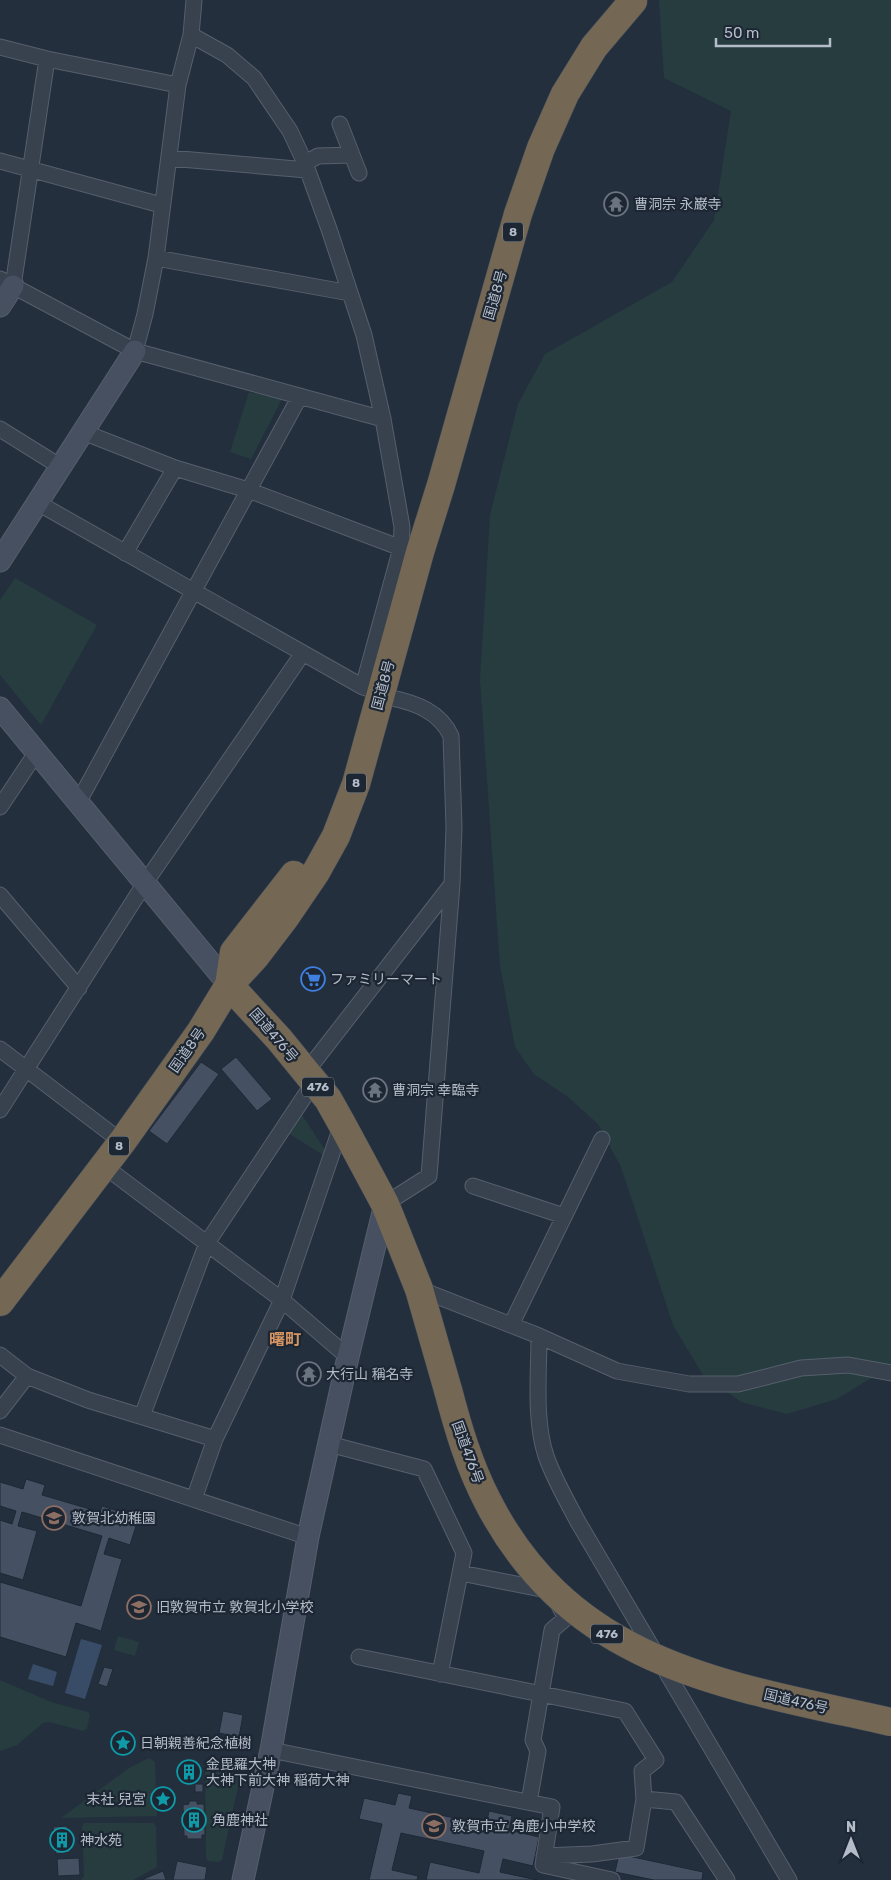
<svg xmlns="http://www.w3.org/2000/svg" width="891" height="1880" font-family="Rubik,'Noto Sans JP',sans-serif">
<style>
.green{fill:#263c3f}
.water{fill:#394c67}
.building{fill:#455162;stroke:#1f2835}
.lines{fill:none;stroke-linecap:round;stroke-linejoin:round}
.street-casing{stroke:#565f6c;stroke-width:17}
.secondary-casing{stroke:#565f6c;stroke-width:23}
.highway-casing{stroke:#434c59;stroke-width:29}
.street{stroke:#38414e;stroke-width:15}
.secondary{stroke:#465061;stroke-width:21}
.highway{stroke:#746855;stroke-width:28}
.highway-bridge-casing{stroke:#434c59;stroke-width:29;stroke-linecap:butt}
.highway-bridge{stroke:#746855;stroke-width:28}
.labels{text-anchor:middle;stroke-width:4.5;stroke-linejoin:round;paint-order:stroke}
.shield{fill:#1d2633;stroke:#878f9c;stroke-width:1}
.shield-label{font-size:12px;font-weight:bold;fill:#b4bcc9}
.poi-label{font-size:14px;fill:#b4bcc9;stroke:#1d2633;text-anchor:start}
.street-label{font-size:14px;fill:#b4bcc9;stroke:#1d2633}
.quarter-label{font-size:16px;font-weight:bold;fill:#d59563;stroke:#1d2633}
</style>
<rect width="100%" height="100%" fill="#242f3e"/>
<!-- green -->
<path class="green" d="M659,0H891V1366L837,1399L787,1414L741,1402L703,1375L673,1325L621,1167L598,1124L568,1097L534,1074L515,1047L500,966L480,680L490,515L518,404L545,354L672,282L714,220L731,111L664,78Z
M249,392L282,399L251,459L230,452Z
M15,578L97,625L41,725L0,675V600Z
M302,1115L325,1150L323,1155L288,1133Z
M118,1636L139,1642L135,1656L114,1650Z
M0,1680L51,1702L88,1712L90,1715L87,1729L83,1731L50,1722L43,1723L17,1745L0,1751Z
M149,1758L155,1762L157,1816L61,1818L129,1768Z
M209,1760L238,1762L242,1769L222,1860L218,1862L208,1861L206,1858L205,1763Z
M84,1823H153L156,1826L157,1867L133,1880H75H81L84,1876L82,1827Z"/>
<!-- water -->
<path class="water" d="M81,1639L102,1645L85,1699L65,1693Z
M33,1664L57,1672L53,1686L28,1679Z"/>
<!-- building -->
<path class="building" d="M236,1057L272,1099L257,1111L221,1069Z
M201,1062L219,1074L167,1144L149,1131Z
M26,1479L45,1485L42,1495L100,1512L102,1506L118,1511L116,1517L137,1523L130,1545L109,1538L104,1554L122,1559L101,1631L76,1623L66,1657L0,1637V1582L81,1606L102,1536L22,1512L18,1526L37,1531L23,1580L0,1573V1520L12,1524L16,1511L0,1506V1482L23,1489Z
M104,1667L113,1669L107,1687L98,1684Z
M223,1711L243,1715L239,1737L219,1733Z
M196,1766V1777H183V1767Z
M195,1784H203V1792H195Z
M398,1793L412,1796L409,1808L486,1825L489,1811L512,1816L509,1830L539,1837L533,1866L503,1859L500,1872L537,1880H426L430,1862L479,1873L484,1851L401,1833L392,1870L418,1876L417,1880H369L382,1824L359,1819L364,1798L395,1805Z
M189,1801H197V1804H204L205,1835H202V1839H187V1836H184L183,1805L189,1804Z
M67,1826L70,1852L56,1854L53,1827Z
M619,1854L703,1872L702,1880H654L615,1872Z
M79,1858L80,1875L58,1876L57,1859Z
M177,1861L207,1867L205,1880H173Z
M163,1871L166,1880H141Z"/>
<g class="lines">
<!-- street casing -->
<g class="street-casing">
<path id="street" d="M191,35L227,55L254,78L290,131L305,163L329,229L364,335L383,419L402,527L401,548L363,687
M0,47L47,59L178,85
M340,124L359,173
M169,158L307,170
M0,161L161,205
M305,163L318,156L352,155
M156,258L350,293
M0,279L135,351L383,419
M13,286L47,59
M135,351L145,314L156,258L178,85L191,35L194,0
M0,429L61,467
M83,432L175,468L248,490L401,548
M38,503L363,687L372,690
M125,553L175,468
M79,801L300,396
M0,807L36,753
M0,895L79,988
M0,1049L122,1142
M306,1072L452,884
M0,1110L145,883L303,653
M104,1166L282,1300L348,1357
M473,1186L564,1216
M385,1204L429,1176L452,884L454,827L451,736C440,712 416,703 392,698
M419,1289L539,1336L617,1371L689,1384H738L801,1368L848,1365L891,1373
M511,1325L602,1139
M539,1336C539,1373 534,1420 546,1456C554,1479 567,1501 578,1522L789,1880
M0,1355L27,1376L88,1400L215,1439
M0,1411L27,1376
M142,1416L207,1243L314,1082
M0,1435L308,1537
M329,1444L424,1469L464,1553L440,1674
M194,1499L215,1439L282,1300L342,1124
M461,1573L551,1591L566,1618L552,1630L533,1740L538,1751L529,1802
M359,1657L625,1711L656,1760L642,1771L644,1799L676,1802L727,1880
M271,1750L552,1807L543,1865L612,1880
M544,1856L592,1854L636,1848L644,1799"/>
</g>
<!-- secondary casing -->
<g class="secondary-casing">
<path id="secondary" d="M0,306L13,286
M0,561L135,351
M0,708L229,985
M243,1880L271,1750L308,1537L348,1357L385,1204"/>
</g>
<!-- highway casing -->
<g class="highway-casing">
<path id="highway" d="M229,985L279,1039L328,1099L342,1124L385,1204L419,1289L448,1390
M229,985L234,952L294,875
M0,1302L122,1142L201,1031L229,985L255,957L284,919L316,872L336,836L356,784L420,552L441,485L518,214L541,148L565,94L594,47L633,1"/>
</g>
<!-- street -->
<use href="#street" class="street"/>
<!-- secondary -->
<use href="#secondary" class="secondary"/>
<!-- highway -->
<use href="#highway" class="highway"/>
<!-- highway-bridge casing -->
<g class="highway-bridge-casing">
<path id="highway-bridge" d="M448,1390C458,1428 469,1465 487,1500C572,1667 727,1685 891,1722"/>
</g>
<!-- highway-bridge -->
<use href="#highway-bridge" class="highway-bridge"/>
</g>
<!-- icons -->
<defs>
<g id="temple-ring" transform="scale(1.25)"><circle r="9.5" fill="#1d2633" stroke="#6b7280" stroke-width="1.5"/><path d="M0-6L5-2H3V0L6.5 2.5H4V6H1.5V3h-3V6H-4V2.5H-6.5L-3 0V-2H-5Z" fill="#6b7280"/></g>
<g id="supermarket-ring" transform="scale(1.25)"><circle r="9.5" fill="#1d2633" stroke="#3f7fe0" stroke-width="1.5"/><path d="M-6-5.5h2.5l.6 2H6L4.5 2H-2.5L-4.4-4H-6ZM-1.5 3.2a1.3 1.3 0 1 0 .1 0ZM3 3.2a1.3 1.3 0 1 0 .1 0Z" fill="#3f7fe0"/></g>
<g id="school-ring" transform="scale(1.25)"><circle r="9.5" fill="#1d2633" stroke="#8d6e63" stroke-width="1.5"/><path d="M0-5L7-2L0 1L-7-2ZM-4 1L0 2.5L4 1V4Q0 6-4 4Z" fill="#8d6e63"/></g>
<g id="sight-ring" transform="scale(1.25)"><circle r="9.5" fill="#1d2633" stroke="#0f9aa8" stroke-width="1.5"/><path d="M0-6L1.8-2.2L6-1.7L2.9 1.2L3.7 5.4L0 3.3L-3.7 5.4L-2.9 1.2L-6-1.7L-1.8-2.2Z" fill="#0f9aa8"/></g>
<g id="building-ring" transform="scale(1.25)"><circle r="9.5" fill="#1d2633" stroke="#0f9aa8" stroke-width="1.5"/><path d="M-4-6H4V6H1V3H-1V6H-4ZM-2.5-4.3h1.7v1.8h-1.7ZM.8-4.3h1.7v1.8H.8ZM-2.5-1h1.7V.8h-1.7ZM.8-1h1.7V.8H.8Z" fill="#0f9aa8"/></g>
</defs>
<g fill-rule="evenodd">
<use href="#temple-ring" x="616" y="204"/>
<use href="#supermarket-ring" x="313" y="979"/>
<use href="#temple-ring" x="375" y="1090"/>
<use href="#temple-ring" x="309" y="1374"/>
<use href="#school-ring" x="54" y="1518"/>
<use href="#school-ring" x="139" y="1607"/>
<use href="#sight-ring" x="123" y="1743"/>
<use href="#building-ring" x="189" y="1772"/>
<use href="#sight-ring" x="163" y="1799"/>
<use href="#building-ring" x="194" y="1820"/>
<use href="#school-ring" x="434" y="1826"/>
<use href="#building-ring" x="62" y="1840"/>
</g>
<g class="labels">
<!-- shield labels -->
<g class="shield">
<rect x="503" y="222.5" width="20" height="19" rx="4"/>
<rect x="346" y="773.5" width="20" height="19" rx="4"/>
<rect x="302" y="1077.5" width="32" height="19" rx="4"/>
<rect x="109" y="1136.5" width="20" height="19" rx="4"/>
<rect x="591" y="1624.5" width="32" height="19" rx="4"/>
</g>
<g class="shield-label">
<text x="513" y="236">8</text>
<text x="356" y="787">8</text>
<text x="318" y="1091">476</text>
<text x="119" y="1150">8</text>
<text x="607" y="1638">476</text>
</g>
<!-- poi labels -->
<g class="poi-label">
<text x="634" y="209">曹洞宗 永巌寺</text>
<text x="330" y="984">ファミリーマート</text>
<text x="392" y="1095">曹洞宗 幸臨寺</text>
<text x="326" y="1379">大行山 稱名寺</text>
<text x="72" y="1523">敦賀北幼稚園</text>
<text x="156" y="1612">旧敦賀市立 敦賀北小学校</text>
<text x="140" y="1748">日朝親善紀念植樹</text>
<text x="206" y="1769">金毘羅大神<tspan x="206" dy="16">大神下前大神 稲荷大神</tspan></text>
<text x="146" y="1804" text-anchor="end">末社 兒宮</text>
<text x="212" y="1825">角鹿神社</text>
<text x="452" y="1831">敦賀市立 角鹿小中学校</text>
<text x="80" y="1845">神水苑</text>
</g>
<!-- street labels -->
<g class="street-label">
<text transform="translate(495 295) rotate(-74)" y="5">国道8号</text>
<text transform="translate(383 685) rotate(-75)" y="5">国道8号</text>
<text transform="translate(274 1035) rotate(49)" y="5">国道476号</text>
<text transform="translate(187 1050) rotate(-55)" y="5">国道8号</text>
<text transform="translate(468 1452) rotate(70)" y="5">国道476号</text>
<text transform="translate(796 1701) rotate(13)" y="5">国道476号</text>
</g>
<!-- quarter labels -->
<g class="quarter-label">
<text x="285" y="1345">曙町</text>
</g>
</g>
<!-- north arrow -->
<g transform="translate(851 1840)" stroke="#1d2633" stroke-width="4" paint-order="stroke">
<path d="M0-4L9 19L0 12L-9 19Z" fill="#b4bcc9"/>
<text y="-8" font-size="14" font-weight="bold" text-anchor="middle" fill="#b4bcc9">N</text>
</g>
<!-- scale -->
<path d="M716 38v8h114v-8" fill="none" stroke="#b4bcc9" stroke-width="2.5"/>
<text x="724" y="38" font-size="15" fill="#b4bcc9" stroke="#1d2633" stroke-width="4" paint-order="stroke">50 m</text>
</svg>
